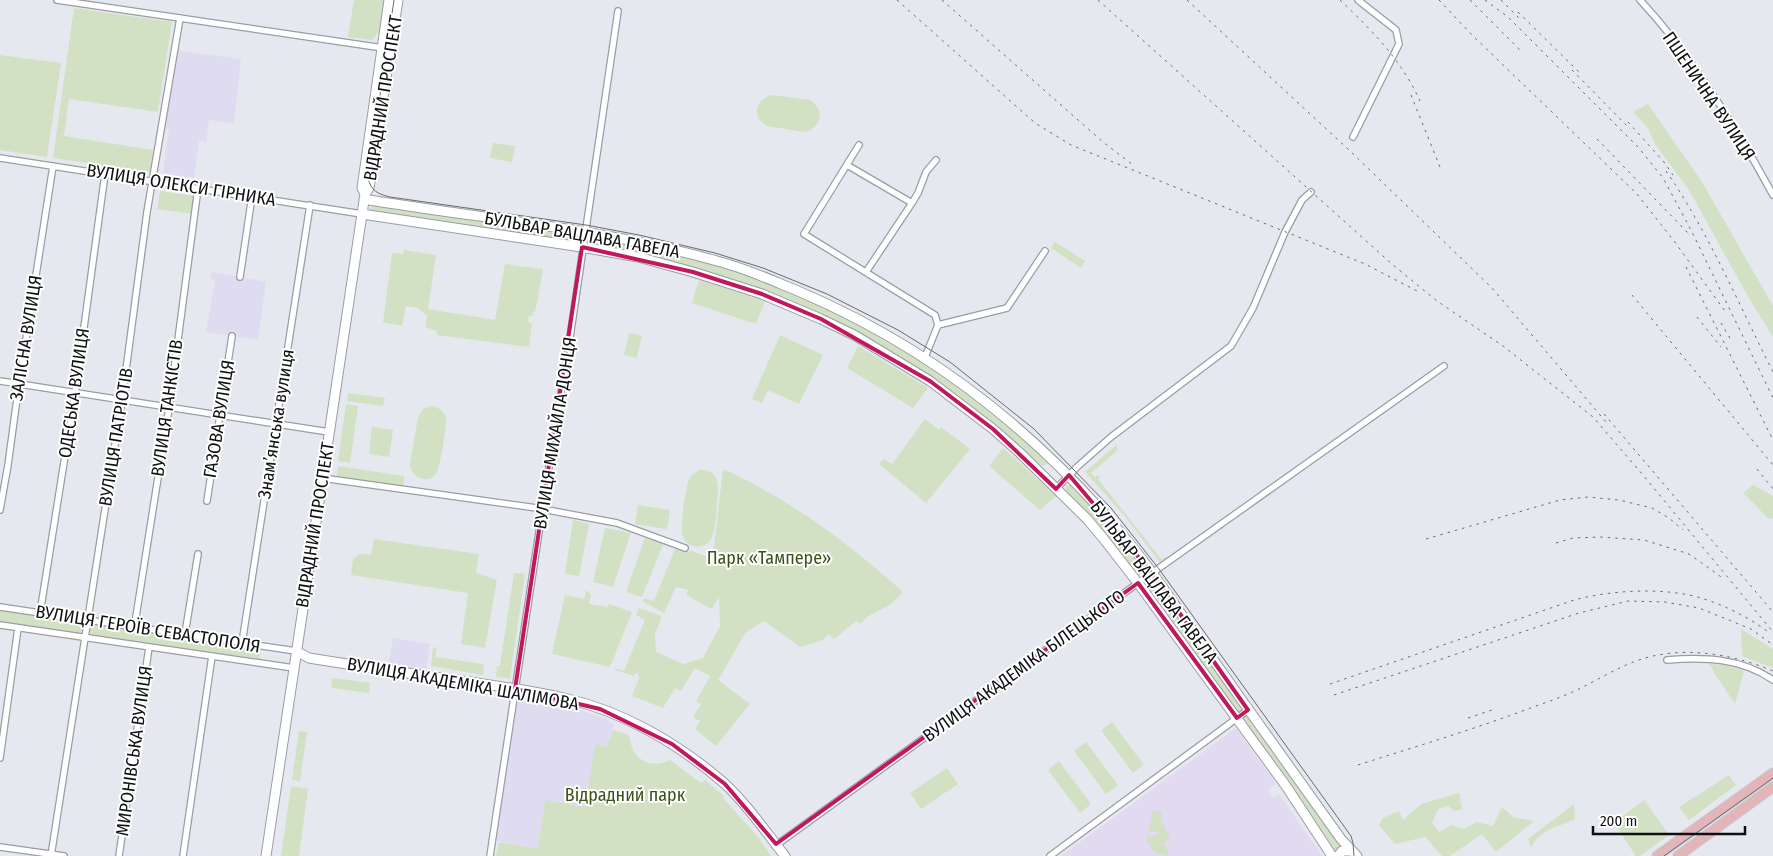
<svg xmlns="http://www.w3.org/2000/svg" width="1773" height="856" font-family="'Fira Sans Condensed',sans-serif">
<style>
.commercial{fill:#dfdbf1}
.medical{fill:#e1daf0}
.green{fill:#d2e1c4}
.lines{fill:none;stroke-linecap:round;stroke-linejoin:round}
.street-casing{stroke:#9a9da4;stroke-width:8}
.secondary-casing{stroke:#9a9da4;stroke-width:11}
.primary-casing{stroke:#c5c6c6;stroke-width:11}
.street{stroke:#fff;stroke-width:5.5}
.secondary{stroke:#fff;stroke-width:9}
.primary{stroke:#e4b4bb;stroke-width:9}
.tram{stroke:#6a6b70;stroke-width:1}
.rail{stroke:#6a6b70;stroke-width:1;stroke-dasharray:2.5 5;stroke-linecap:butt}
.marked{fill:none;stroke:#c2185b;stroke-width:4;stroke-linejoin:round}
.labels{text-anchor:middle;stroke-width:4;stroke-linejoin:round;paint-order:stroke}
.street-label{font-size:18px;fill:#0f1012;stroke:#fff}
.park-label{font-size:18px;fill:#395216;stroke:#fff}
</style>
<rect width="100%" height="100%" fill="#e5e8ef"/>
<!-- commercial -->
<path class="commercial" d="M175,50L241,59L234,123L209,120L206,142L199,141L194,178L163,174L169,129L163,128Z
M212,272L266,282L258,340L206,332L215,280L211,278Z
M393,638L430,644L426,671L388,665Z
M525,698L575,708L608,720L614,725L607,748L595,745L585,807L545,800L538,849L494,840L517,703L520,699Z"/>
<!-- medical -->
<path class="medical" d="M1236,728L1276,784L1268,790L1274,798L1279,794L1322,856H1061Z"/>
<!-- green -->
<path class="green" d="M354,0H386L382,27L372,40L348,37Z
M74,8L172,22L158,112L69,99L64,136L153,150L150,172L53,158Z
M0,55L61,63L47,157L0,150Z
M772,95L810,100C825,109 822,128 805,132L767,126C751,117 755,99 772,95Z
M1648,104L1702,182L1773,306V337L1746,293L1689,190L1655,144L1648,128L1633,112Z
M493,143L515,146L512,162L490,158Z
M160,191L195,196L193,214L157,209Z
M374,204L576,234L580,236L579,243L370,211L372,205Z
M587,237L637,244L727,267L824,305L894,342L944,373L1050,459L1049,463L1043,466L1040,464L995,425L939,382L889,350L820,314L761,290L586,245Z
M1055,242L1085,261L1081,268L1051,248Z
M404,250L436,255L428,309L495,320L505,264L543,269L536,308L532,316H529L528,321L532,324L529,347L437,335V331L425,327L427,316L418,308L406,306L402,326L383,322L392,253L403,254Z
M699,280L765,301L756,324L692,303Z
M629,333L642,336L637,358L624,355Z
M780,335L823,355L799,404L768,390L762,403L752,399Z
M858,346L928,388L913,408L847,368Z
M348,393L385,398L383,406L347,401Z
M346,404L358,406L350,463L338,461Z
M432,406C438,407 444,411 446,418C447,423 440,467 437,472C429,486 411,478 410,464L418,417L423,409Z
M925,419L939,430L941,427L970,449L926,503L879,464L884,459L892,464Z
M372,427L393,430L389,457L369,454Z
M1116,445L1118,450L1091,473L1095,477L1098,475L1100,477L1098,479L1161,559L1166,557L1168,559L1161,564L1124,515L1085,472Z
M1003,448L1056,496L1040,510L989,466Z
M338,466L404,476L403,488L336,478Z
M723,469C789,499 849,543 903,592L891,604L867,617L860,624L856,621L834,639L829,634L823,640L800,647L764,621L746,632L718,680L750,704L716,746L695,729L700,721L693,717L701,704L696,701L710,676L695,668L681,691L675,688L663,708L632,696L639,678L638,674L635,673L634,676L615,670V668L624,671L645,620L636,615L639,608L662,616L655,634L656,652L683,664L703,658L720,626L719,597L715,594L719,597L712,609L686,595L688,590L676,587L664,613L643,602L644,598L654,601L675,549L689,552L690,550L705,556H713Z
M700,470C711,469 718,476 718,487C717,502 717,524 712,537C706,552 683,549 682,532C681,519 685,492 689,479L692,475Z
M1071,483L1075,484L1146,570L1137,576L1107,536L1066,491V487Z
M1753,485L1773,496V519L1768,518L1743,493Z
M638,505L670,510L667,529L635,524Z
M573,520L589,524L579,576L565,574Z
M605,528L631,533L613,587L593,582Z
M645,538L663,544L642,597L626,592Z
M374,539L479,554L476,573L497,580L485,648L461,644L468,593L351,575L353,559L360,554L371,555Z
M514,573L525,574L510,679L496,677L497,666H500Z
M1154,583L1347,848L1336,856L1330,842L1146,588Z
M586,590L591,594L589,604L608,607L609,604L632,612L610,667L552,654L565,595L584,599Z
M0,609L82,622L84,626L83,631L78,635L0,624Z
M93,623L261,647L259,659L94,636L89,631L90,627Z
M1741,629L1773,649V668L1742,656Z
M433,647L437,648L435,657L484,664L483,675L431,666Z
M1709,664L1725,665L1744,671L1735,704L1713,671H1717H1714Z
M332,678L370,683L369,693L331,688Z
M1112,722L1144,765L1133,773L1101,730Z
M613,730L629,735C632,759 648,770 670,760L701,783L705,780L724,796L723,798L759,838L771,856H496L499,842L538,849L545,800L585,807L595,745L607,747Z
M299,731L307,732L300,781L292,780Z
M1086,742L1118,785L1106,794L1074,751Z
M1059,761L1091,804L1080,813L1048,770Z
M947,768L958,784L921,809L910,793Z
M1729,775L1736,785L1689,820L1679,807Z
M291,786L308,789L299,856H281Z
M1459,793L1462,809L1454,811L1448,806L1438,809L1432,823L1439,832L1451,825L1464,829L1476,822L1493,826L1502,807L1513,817L1534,821L1496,852L1482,834L1450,856H1442L1425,837L1395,844L1379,825L1383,818L1399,811L1403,820L1421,804Z
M1644,800L1669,835L1640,856H1636L1614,823Z
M1574,804L1575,819C1557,828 1541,828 1531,848L1528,839Z
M1153,810L1158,811L1162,814L1161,820L1170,838L1163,843L1169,852L1167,856L1154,852L1147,841V835H1157L1159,832L1151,831L1148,828L1151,822Z"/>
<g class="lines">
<!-- street casing -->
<g class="street-casing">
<path id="street" d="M57,0L383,48
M1640,0C1693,57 1736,127 1773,195
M1353,137L1399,44L1396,30L1358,0
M859,145L804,234L935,315L938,325
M0,158L362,214
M847,165L912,203
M866,272L912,203L918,193L926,172L936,160
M240,277L252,196
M925,357L938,325L1007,308L1045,251
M0,381L329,432
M322,478L537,508L617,523L685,548
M1056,489L1077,467L1111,437L1231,346L1253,308L1285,232L1302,200L1311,192
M207,501L232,336
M0,510L8,465L19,384L53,166
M0,607L296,651
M42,613L41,607L75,393L105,174
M0,625L294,668
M132,626L135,623L169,408L198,188
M185,634L198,554
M242,643L310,205
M1667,660C1705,657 1741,658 1773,680
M0,758L18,628
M775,846L1138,583L1444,366
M0,847L64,856
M51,856L122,400L147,212L180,18
M119,856L149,647
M183,856L212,656
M490,856L549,466L568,351L618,11
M1050,856L1248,710"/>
</g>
<!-- secondary casing -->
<g class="secondary-casing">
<path id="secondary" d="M365,194L369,188L398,0
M364,199C482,219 602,228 717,261C745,268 771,280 798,291C923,344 1025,422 1113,524C1147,562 1175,606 1205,648C1250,712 1296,776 1341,839L1357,856
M362,214L575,246L638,257L693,272L762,294L821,319L856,336L930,381L993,429L1020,453L1087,519L1103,538L1141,587L1286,786L1332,856
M296,651L309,658C358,666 407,673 456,680C492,685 529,690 564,698C623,711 679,744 724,783C747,804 765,831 785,856
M266,856L362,214L365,194L362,188L389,0
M1338,856L1342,851H1352"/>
</g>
<!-- primary casing -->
<g class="primary-casing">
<path id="primary" d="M1657,856L1773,773
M1678,856L1773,787"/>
</g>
<!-- street -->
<use href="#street" class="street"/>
<!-- secondary -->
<use href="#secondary" class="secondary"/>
<!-- primary -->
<use href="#primary" class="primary"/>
<!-- tram -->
<path class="tram" d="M394,0L368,178C371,191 378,194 390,197L586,225L639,235L715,253L763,268L827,294L898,330L950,362L1034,429L1111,508L1159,569L1351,836L1353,843L1354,856
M1664,856L1773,778"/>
<!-- rail -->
<path class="rail" d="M897,0L1035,123L1071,145L1365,264L1417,291
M942,0L1103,142L1133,165
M1098,0L1393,265L1437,301L1503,346L1593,417L1643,475L1773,632
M1187,0L1349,150L1492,288L1606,422
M1340,0C1372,30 1402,61 1420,101
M1439,0L1472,35L1637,194L1674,241L1725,311
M1470,0L1521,51
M1485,0L1508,17L1638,147L1663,178L1691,230L1773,398
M1501,0L1520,19
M1518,12L1579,72
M1572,70L1630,129
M1411,95L1440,167
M1628,122L1664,162L1673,175
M1597,139L1688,233
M1666,171C1709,233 1739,305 1773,372
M1686,267L1773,440
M1632,295L1773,465
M1697,317L1721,347
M1721,323L1731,340
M1604,414L1773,612
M1757,469L1773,489
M1426,539L1560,500L1588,497L1619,500L1652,508L1669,518L1683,530
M1556,543L1573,538L1600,537L1644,540L1689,554L1724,579
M1330,684L1574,600C1612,590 1664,587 1701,598C1724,605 1748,617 1767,631
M1334,695L1579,613L1628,601L1665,602L1699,608L1751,629L1773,645
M1468,718L1492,710
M1358,765C1411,748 1465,732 1517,713C1538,705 1561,698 1581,688C1599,679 1617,668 1636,661C1680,645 1730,653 1773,671"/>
</g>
<!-- marked area -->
<path class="marked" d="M582,247L693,272L762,294L821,319L930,381L993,429L1056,489L1069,475L1147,567L1248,710L1237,718L1138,583L776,844L725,784L672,744L600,709L515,689Z"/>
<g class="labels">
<!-- street labels -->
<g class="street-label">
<text transform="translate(1709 96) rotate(56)" y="6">ПШЕНИЧНА ВУЛИЦЯ</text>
<text transform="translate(383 98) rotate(-81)" y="6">ВІДРАДНИЙ ПРОСПЕКТ</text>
<text transform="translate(181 185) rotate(9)" y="6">ВУЛИЦЯ ОЛЕКСИ ГІРНИКА</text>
<text transform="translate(582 235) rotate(10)" y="6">БУЛЬВАР ВАЦЛАВА ГАВЕЛА</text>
<text transform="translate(26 338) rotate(-81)" y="6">ЗАЛІСНА ВУЛИЦЯ</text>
<text transform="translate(74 393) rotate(-82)" y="6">ОДЕСЬКА ВУЛИЦЯ</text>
<text transform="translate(167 408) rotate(-82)" y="6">ВУЛИЦЯ ТАНКІСТІВ</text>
<text transform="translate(219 419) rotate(-81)" y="6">ГАЗОВА ВУЛИЦЯ</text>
<text transform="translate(276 424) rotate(-81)" y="6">Знамʼянська вулиця</text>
<text transform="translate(555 433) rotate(-81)" y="6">ВУЛИЦЯ МИХАЙЛА ДОНЦЯ</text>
<text transform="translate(116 437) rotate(-81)" y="6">ВУЛИЦЯ ПАТРІОТІВ</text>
<text transform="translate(315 525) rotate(-81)" y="6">ВІДРАДНИЙ ПРОСПЕКТ</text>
<text transform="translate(1154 582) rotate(53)" y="6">БУЛЬВАР ВАЦЛАВА ГАВЕЛА</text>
<text transform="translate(148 629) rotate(9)" y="6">ВУЛИЦЯ ГЕРОЇВ СЕВАСТОПОЛЯ</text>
<text transform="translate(1024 666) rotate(-36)" y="6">ВУЛИЦЯ АКАДЕМІКА БІЛЕЦЬКОГО</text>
<text transform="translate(463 684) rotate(10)" y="6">ВУЛИЦЯ АКАДЕМІКА ШАЛІМОВА</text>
<text transform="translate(134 751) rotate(-82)" y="6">МИРОНІВСЬКА ВУЛИЦЯ</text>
</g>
<!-- park labels -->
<g class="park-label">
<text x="769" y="564">Парк «Тампере»</text>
<text x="625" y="801">Відрадний парк</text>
</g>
</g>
<!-- scale -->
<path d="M1593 826v8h152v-8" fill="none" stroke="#0f1012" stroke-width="2.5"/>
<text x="1600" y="826" font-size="15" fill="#0f1012" stroke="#ffffff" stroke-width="4" paint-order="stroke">200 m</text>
</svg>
